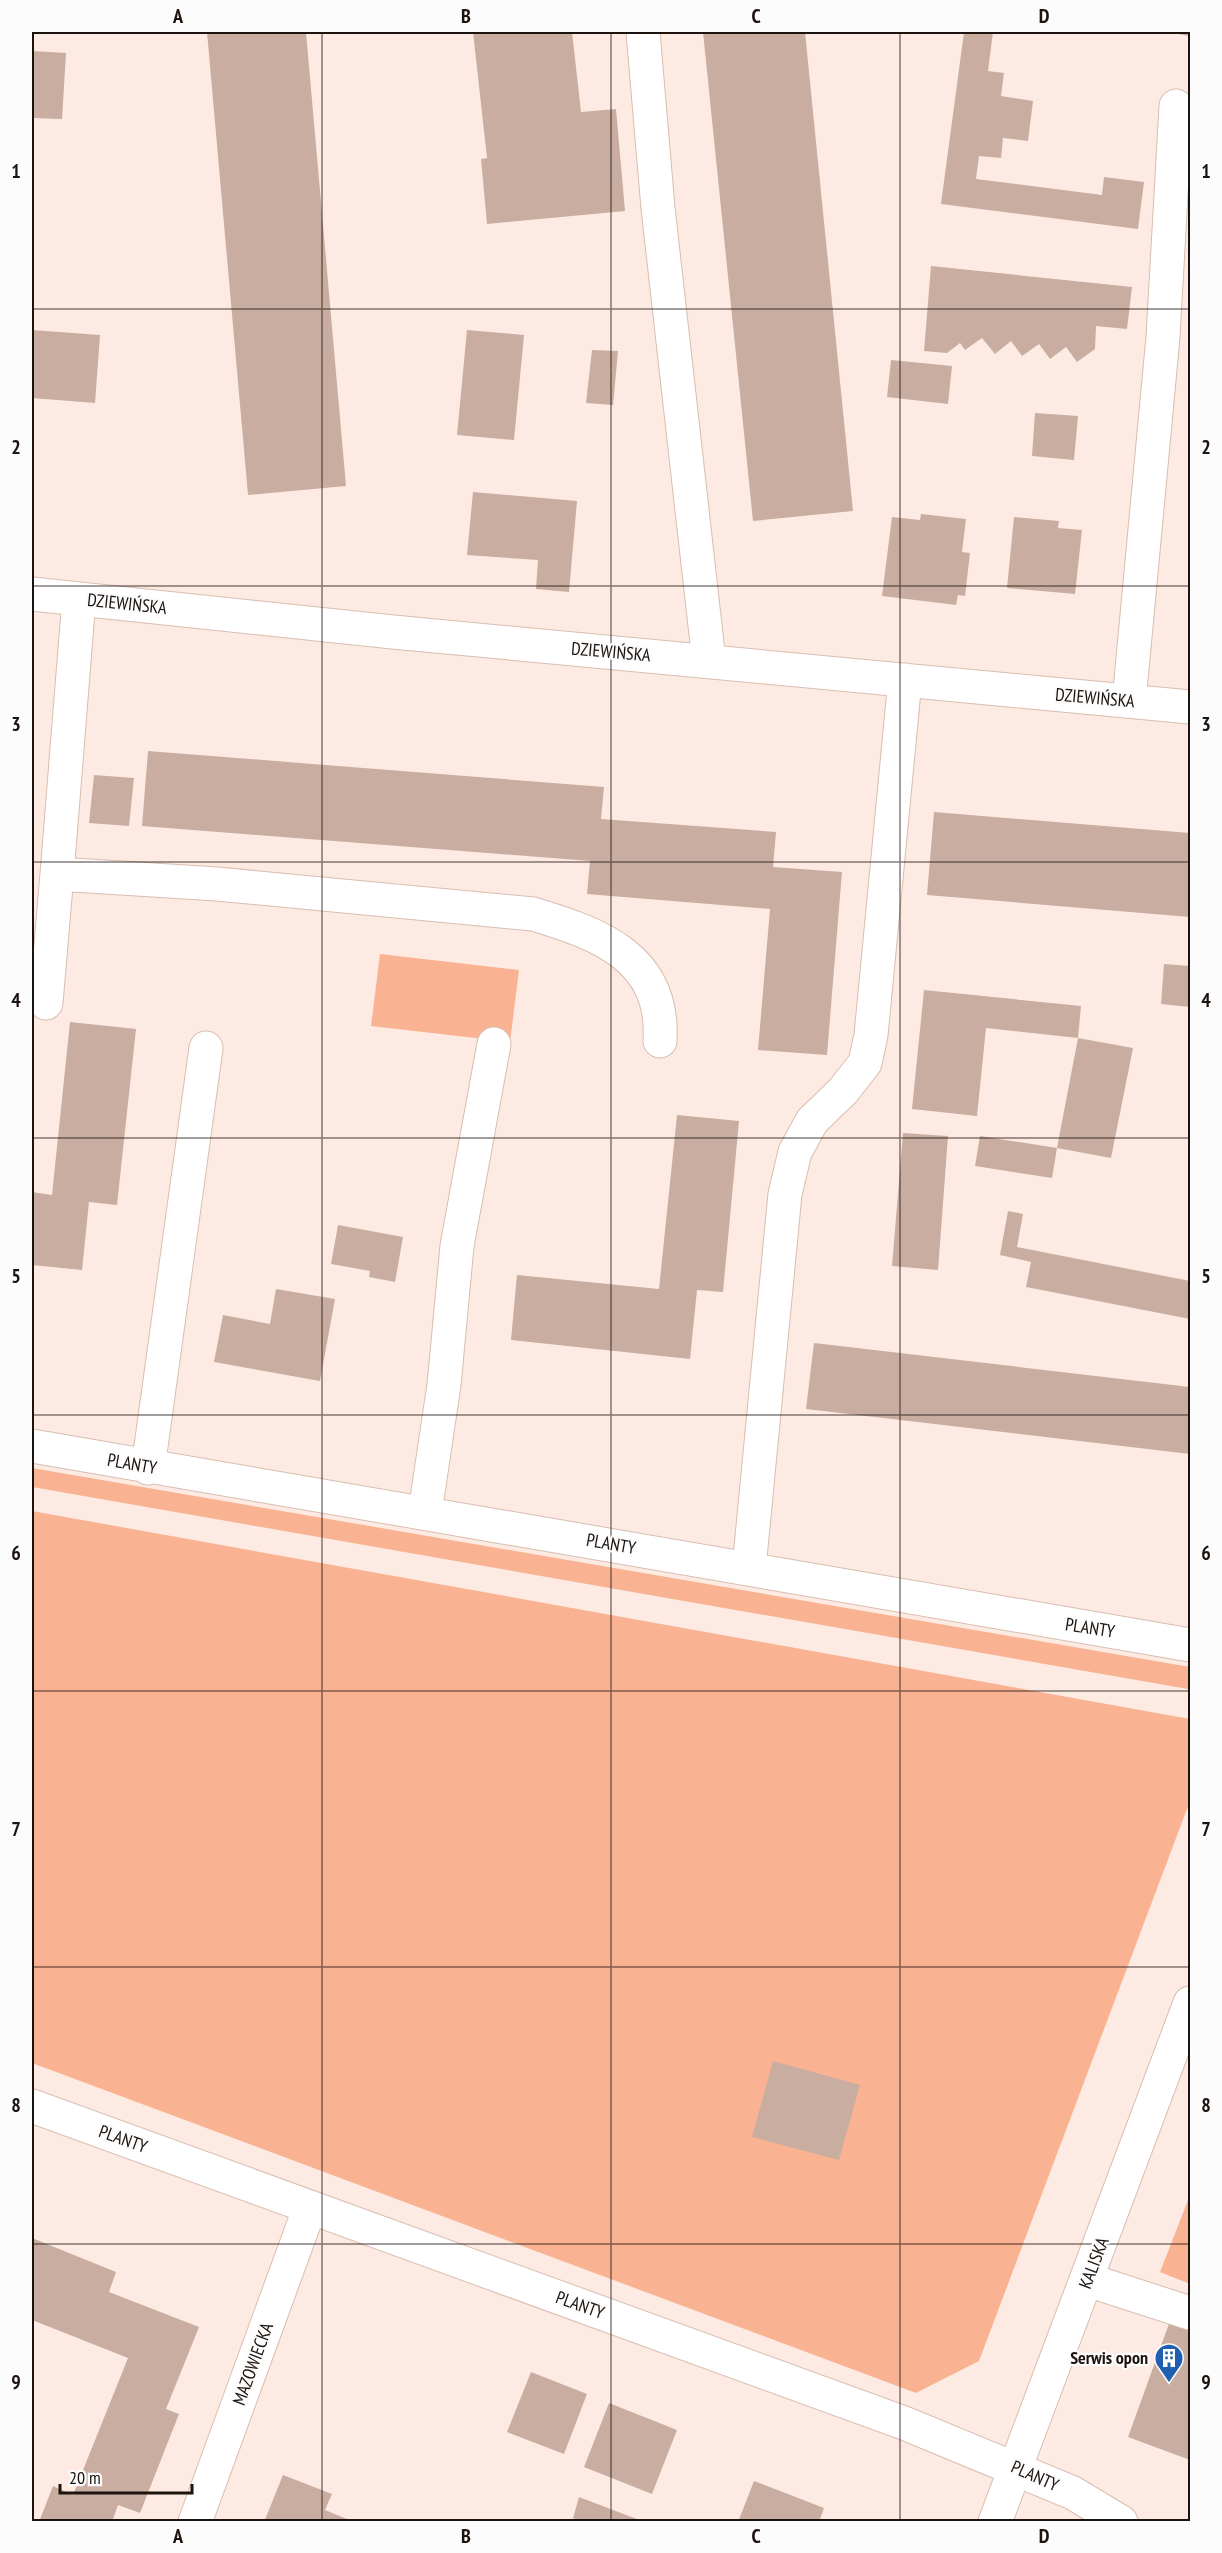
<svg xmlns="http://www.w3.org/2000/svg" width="1222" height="2553" font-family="'PT Sans Narrow',sans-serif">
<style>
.green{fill:#fab392}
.building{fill:#c9ada0}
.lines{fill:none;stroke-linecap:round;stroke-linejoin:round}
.minor-casing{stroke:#d9bdb0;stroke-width:35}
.minor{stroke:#fff;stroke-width:33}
.grid{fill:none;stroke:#1c130e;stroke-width:1.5;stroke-opacity:0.55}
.labels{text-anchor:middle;stroke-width:4.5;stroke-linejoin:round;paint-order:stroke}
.street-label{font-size:18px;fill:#1c130e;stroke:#fcfcfc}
.poi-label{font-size:18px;font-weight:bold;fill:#1c130e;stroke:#fcfcfc;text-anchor:end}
.neatline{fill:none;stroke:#1c130e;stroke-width:2}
.grid-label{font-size:20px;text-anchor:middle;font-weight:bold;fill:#1c130e}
</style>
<rect width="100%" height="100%" fill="#fdebe3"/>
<!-- green -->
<path class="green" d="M380,954L519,970L510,1042L371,1026Z
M32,1468L1190,1667L1188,1689L32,1487Z
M32,1511L1190,1719V1801L979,2361L916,2393L32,2063Z
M1190,2195V2284L1160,2272Z"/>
<!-- building -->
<path class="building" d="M207,32H306L346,486L248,495Z
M473,32H572L581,112L616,109L625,211L487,224L481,159L487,158Z
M703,32H805L853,511L753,521Z
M964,32H993L988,71L1004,73L1001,96L1033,101L1028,141L1003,138L1001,158L979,156L976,179L1102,195L1104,177L1144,182L1138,229L941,204Z
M1172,32H1190V36L1172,33Z
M32,51L66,53L62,119L32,118Z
M931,266L1132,287L1127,329L1096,326L1095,349L1077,362L1066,347L1050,359L1039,344L1022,356L1011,341L995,354L982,338L965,350L960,343L947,353L924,351Z
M32,330L100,335L95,403L32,398Z
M467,330L524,335L514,440L457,435Z
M592,350L618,351L613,405L586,403Z
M891,360L952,366L948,404L887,397Z
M1035,413L1078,416L1074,460L1032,456Z
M473,492L577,501L569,592L536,589L538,560L467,555Z
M921,514L966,519L962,552L970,553L965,596L958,595L956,605L882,596L892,517L920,520Z
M1014,517L1059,521L1058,528L1082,530L1075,594L1007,588Z
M148,751L604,787L601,819L776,832L773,867L842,872L827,1055L758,1050L770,909L587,894L590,861L142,826Z
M94,775L134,778L129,826L89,823Z
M934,812L1190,833V917L927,895Z
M1164,964L1190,966V1007L1161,1004Z
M924,990L1081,1006L1078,1038L1133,1048L1111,1158L1057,1148L1078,1038L986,1028L977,1116L912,1109Z
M70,1022L136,1029L117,1205L89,1202L82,1270L32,1265V1192L52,1195Z
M677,1115L739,1121L723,1292L697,1290L690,1359L511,1340L517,1275L659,1289Z
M903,1133L948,1136L938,1270L892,1266Z
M980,1136L1057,1148L1052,1178L975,1166Z
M1008,1211L1023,1214L1017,1247L1190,1281V1319L1026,1287L1031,1262L1000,1255Z
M338,1225L403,1237L395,1282L369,1277L370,1271L331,1264Z
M276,1289L335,1299L320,1381L214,1362L223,1315L270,1324Z
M814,1343L1190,1387V1454L806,1409Z
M773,2061L860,2085L839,2160L752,2137Z
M32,2238L116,2272L109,2292L199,2327L166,2409L179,2414L140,2513L118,2505L112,2522H39L53,2486L73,2495L128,2358L32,2320Z
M1170,2321L1190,2329V2460L1128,2437Z
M531,2372L587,2394L564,2454L507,2432Z
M609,2403L677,2430L652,2494L584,2467Z
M283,2475L332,2494L325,2510L354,2522H264Z
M754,2481L824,2508L819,2522H738Z
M579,2497L642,2521V2522H582L573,2518Z"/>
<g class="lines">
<!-- minor casing -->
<g class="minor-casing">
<path id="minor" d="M643,32L658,208L709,661
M32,594L393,632L1190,707
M79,599L57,874L217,884L533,914C600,934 665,958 660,1041
M1129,701L1163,337L1176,106
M46,1003L57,874
M32,1446L1190,1645
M148,1468L206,1048
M425,1512L444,1385L457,1246L494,1044
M749,1568L785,1194L795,1152L812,1121L843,1091L865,1063L871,1035L905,680
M32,2106L904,2423L1073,2493L1121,2522
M1088,2280L1190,2313
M195,2522L310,2207
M995,2522L1190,2003"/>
</g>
<!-- minor -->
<use href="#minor" class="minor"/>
</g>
<!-- grid -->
<path class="grid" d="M322,32V2522M611,32V2522M900,32V2522M32,309H1190M32,586H1190M32,862H1190M32,1138H1190M32,1415H1190M32,1691H1190M32,1967H1190M32,2244H1190"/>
<!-- icons -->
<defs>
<g id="building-pin" transform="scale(1.5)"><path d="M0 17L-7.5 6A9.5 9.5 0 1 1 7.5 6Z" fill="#205fb0" stroke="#fcfcfc"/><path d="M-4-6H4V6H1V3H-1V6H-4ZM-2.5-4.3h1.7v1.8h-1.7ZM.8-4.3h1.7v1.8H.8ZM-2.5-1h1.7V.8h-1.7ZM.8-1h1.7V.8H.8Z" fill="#fff"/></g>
</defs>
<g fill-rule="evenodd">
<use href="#building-pin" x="1169" y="2358"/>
</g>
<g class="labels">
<!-- street labels -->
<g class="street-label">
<text transform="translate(127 604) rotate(6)" y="6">DZIEWIŃSKA</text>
<text transform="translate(611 652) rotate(5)" y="6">DZIEWIŃSKA</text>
<text transform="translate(1095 698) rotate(5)" y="6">DZIEWIŃSKA</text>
<text transform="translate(132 1464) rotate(10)" y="6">PLANTY</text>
<text transform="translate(611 1544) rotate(10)" y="6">PLANTY</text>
<text transform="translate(1090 1628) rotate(9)" y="6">PLANTY</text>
<text transform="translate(123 2139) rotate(20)" y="6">PLANTY</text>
<text transform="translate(1094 2263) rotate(-69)" y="6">KALISKA</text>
<text transform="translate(580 2305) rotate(20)" y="6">PLANTY</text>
<text transform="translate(253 2364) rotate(-70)" y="6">MAZOWIECKA</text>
<text transform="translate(1035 2476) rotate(24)" y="6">PLANTY</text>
</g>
<!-- poi labels -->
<g class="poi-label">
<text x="1148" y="2364">Serwis opon</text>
</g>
</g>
<!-- border -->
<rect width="1222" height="2553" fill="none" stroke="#fcfcfc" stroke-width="66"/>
<!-- scale -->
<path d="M60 2484v9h132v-9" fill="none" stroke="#1c130e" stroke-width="3"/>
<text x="69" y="2484" font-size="18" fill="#1c130e" stroke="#fcfcfc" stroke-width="4.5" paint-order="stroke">20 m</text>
<rect x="33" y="33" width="1156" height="2487" class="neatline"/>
<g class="grid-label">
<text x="178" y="23">A</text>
<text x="466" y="23">B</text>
<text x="756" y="23">C</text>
<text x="1044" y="23">D</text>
<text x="16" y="178">1</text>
<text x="1206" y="178">1</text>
<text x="16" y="454">2</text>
<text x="1206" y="454">2</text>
<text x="16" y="731">3</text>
<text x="1206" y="731">3</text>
<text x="16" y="1007">4</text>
<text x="1206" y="1007">4</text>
<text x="16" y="1283">5</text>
<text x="1206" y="1283">5</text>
<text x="16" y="1560">6</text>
<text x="1206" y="1560">6</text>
<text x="16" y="1836">7</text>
<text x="1206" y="1836">7</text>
<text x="16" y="2112">8</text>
<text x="1206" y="2112">8</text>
<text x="16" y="2389">9</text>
<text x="1206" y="2389">9</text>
<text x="178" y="2543">A</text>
<text x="466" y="2543">B</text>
<text x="756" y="2543">C</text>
<text x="1044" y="2543">D</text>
</g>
</svg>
